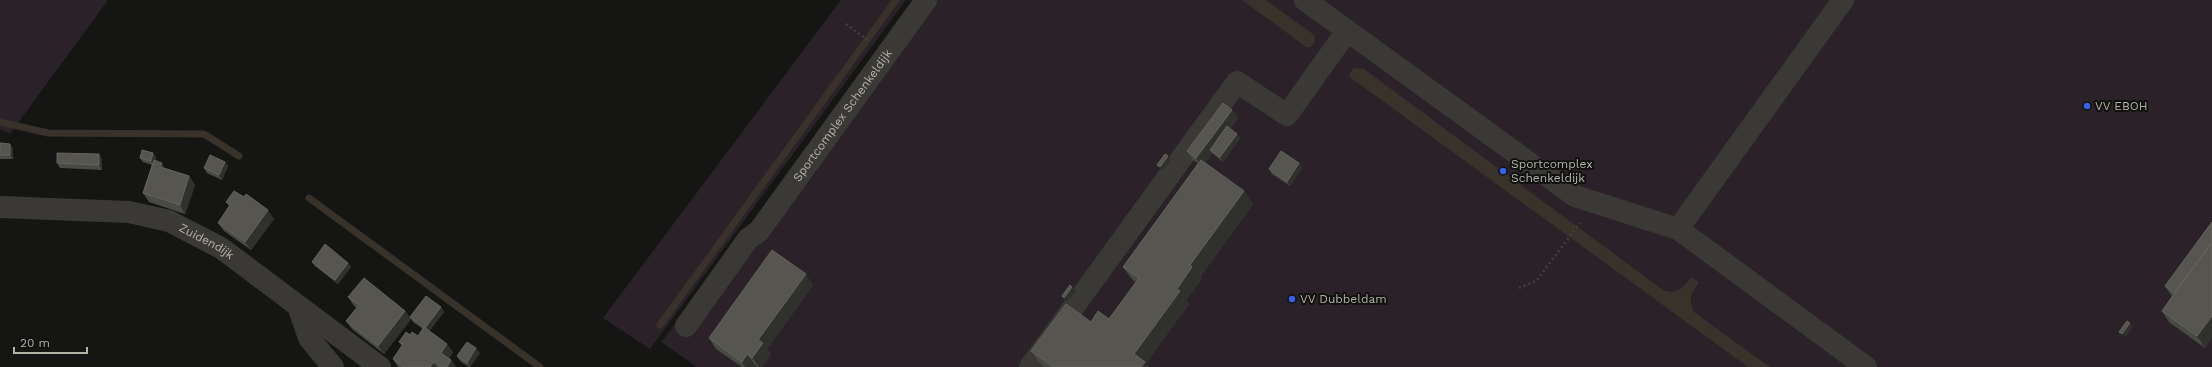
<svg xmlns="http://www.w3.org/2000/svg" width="2212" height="367" font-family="'Work Sans',sans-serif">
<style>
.green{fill:#2a2228}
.water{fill:#38322a}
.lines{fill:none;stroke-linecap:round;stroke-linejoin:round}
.stream{stroke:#38322a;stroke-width:7}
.path{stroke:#41403b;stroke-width:2.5;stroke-dasharray:2 3;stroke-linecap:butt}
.minor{stroke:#3a3935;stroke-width:22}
.wall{fill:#4a4a44}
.shaded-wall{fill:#30302c}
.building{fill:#56554f;stroke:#64645c}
.poi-dot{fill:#3761e9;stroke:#10100e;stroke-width:1.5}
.labels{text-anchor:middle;stroke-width:4;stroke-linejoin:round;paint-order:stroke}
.poi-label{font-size:12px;fill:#b5b2a6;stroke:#10100e;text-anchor:start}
.street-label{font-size:12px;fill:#b5b2a6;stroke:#10100e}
</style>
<rect width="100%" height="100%" fill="#151513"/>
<!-- green -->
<path class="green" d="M0,0H108L10,134L0,129Z
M841,0H906L650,349L603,318Z
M926,0H2212V367H697L661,342Z"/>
<!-- water -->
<path class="water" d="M1242,0H1266L1314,35L1315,41L1311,47H1306Z
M1354,68L1364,69L1663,290C1678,295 1683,288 1691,277L1699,282C1691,294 1688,299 1694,312L1770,367H1748L1351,78L1349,74Z"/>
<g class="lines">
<!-- stream -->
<path class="stream" d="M0,122L48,133L204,134L239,156
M309,198L540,367
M660,325L896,0"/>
<!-- path -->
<path class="path" d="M846,24L869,41
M1519,288L1536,281L1580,223"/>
<!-- minor -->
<g class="minor">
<path d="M1305,0L1575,196L1678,229L1866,367"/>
<path id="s1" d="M0,207L129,212L169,221L221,248L380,367"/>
<path d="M1678,229L1843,0"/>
<path d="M298,306L309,338L333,367"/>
<path id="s2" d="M686,326L748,239L759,231L926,0"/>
<path d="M1030,367L1237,82L1287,115L1347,31"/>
</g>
</g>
<!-- wall -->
<path class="wall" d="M1232,110L1238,118L1230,129L1240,138L1223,162L1212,153L1205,163L1244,191L1253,204L1200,277L1201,280L1186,300L1189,304L1146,363L1149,367H1045L1040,363L1031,351L1091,322L1109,319L1136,282L1132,279L1123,267L1198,163L1193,160L1187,151Z
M0,143L10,144L13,149V159H0Z
M156,157L155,161L165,168L189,176L195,185L185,214L149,202L143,193L152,165L143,162L140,158Z
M102,159V170L60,168L57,163Z
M225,162L228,166L222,180L207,173L204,168Z
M1299,163L1302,168L1290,186L1272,174L1269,169Z
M226,202L274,219L251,250L224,231L218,223L229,206Z
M2212,222V337L2205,348L2169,322L2162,311L2172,296L2171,295L2165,286Z
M312,262L348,263L351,267L338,284L315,266Z
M813,285L767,349L771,354L762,367H757L755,365L754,367H742L716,349L709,338Z
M348,297L405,311L411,319L384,354L352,329L346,321L357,308L354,306Z
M441,307L444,312L429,331L453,352L449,358L451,360L456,367H398L393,359L402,346L399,342L410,335L418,336L423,329L413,322L410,317Z
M480,353L470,367H469L460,361L457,356Z"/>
<!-- shaded-wall -->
<path class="shaded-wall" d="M1232,110L1238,118L1213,152L1210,150L1212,153L1202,167L1196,158Z
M1237,134L1240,138L1223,162L1220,157Z
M10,144L13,149V159L10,155Z
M153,153L156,157L154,165L151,161Z
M99,154L102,159V170L99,165Z
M1168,156L1171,160L1163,171L1160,167Z
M225,162L228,166L222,180L219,175Z
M162,163L167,171L160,167Z
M1299,163L1302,168L1290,186L1287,182Z
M189,176L195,185L185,214L180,205Z
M1244,191L1253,204L1200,277L1201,280L1186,300L1189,304L1146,363L1149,367H1141L1134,354L1177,289L1190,265Z
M268,210L274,219L251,250L245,242Z
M348,263L351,267L338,284L335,280Z
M806,274L813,285L767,349L771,354L762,367H759L752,358L758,340Z
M1072,287L1076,291L1067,302L1064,298Z
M441,307L444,312L428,333L425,328Z
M405,311L411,319L384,354L378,346Z
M2212,316V337L2205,348L2197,336Z
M2130,323L2133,327L2125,338L2122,334Z
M447,344L453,352L447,361L441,353Z
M476,348L480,353L470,367L467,363Z
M747,354L755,365L754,367H745L742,362Z
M451,360L456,367H447Z
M434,362L437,367H430Z"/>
<!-- building -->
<path class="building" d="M1223,103L1232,110L1196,158L1187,151Z
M1227,126L1237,134L1220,157L1210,150Z
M0,143L10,144V155H0Z
M142,150L153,153L151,161L140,158Z
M1281,151L1299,163L1287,182L1269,169Z
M57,153L99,154V165L57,163Z
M1165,154L1168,156L1160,167L1157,165Z
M210,155L225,162L219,175L204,168Z
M154,160L162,163L160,167L189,176L180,205L143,193Z
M1201,160L1244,191L1190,265L1192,267L1177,289L1180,291L1134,354L1145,362L1141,367H1054L1031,351L1066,304L1091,322L1098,311L1109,319L1139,278L1123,267Z
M234,191L244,197L246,194L268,210L245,242L218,223L230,205L226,202Z
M2212,222V242L2174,293L2165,286Z
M2212,242V316L2197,336L2162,311Z
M325,244L348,263L335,280L312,262Z
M772,250L806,274L758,340L763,343L752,358L747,354L742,362L709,338Z
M364,278L405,311L378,346L346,321L359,305L348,297Z
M1070,285L1072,287L1064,298L1062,296Z
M426,296L441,307L425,328L410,317Z
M2127,321L2130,323L2122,334L2119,332Z
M424,327L447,344L441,353L451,360L447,367H441L434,362L430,367H403L393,359L403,344L399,342L406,332L410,335L412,332L418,336Z
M467,342L476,348L467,363L457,356Z"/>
<!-- markers -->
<g class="poi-dot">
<circle cx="2087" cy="106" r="4"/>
<circle cx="1503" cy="171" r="4"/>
<circle cx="1292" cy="299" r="4"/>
</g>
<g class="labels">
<!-- poi labels -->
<g class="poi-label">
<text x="2095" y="110">VV EBOH</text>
<text x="1511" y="168">Sportcomplex<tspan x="1511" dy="14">Schenkeldijk</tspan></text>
<text x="1300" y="303">VV Dubbeldam</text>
</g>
<!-- street labels -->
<g class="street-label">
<text dy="4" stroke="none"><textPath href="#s2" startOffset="263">Sportcomplex Schenkeldijk</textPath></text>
<text dy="4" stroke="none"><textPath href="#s1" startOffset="213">Zuidendijk</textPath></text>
</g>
</g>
<!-- scale -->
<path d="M14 347v6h73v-6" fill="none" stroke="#b5b2a6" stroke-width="2"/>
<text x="20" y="347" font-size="12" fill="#b5b2a6" stroke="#10100e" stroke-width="3" paint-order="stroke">20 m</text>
</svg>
